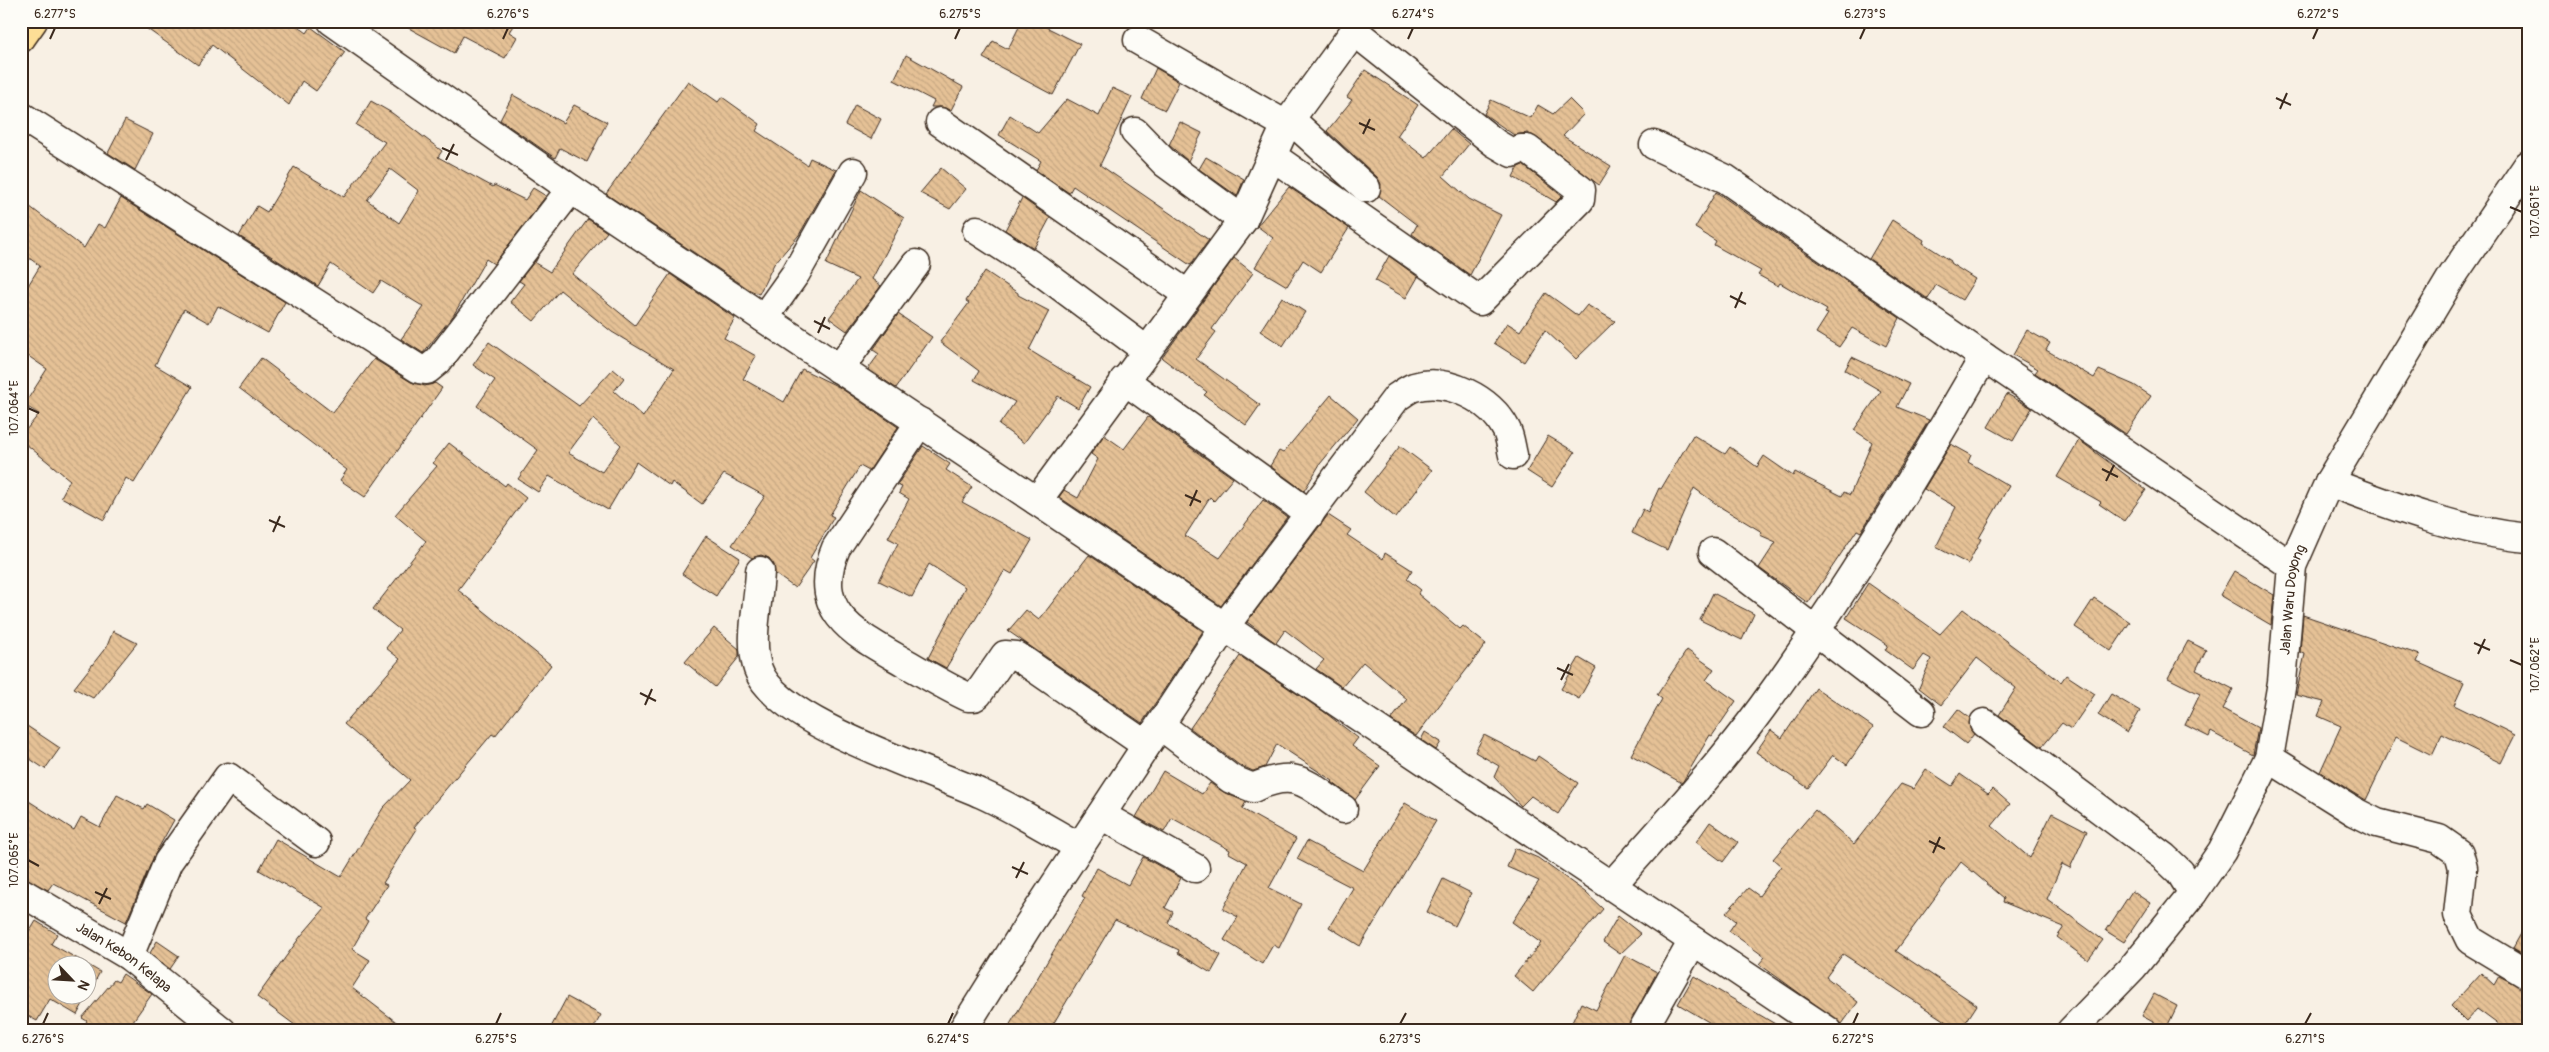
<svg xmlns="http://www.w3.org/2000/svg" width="2549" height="1052" font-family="Pangolin,sans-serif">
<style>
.building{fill:url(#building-back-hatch);stroke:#3b2a1e;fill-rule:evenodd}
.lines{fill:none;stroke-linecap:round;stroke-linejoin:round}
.minor-casing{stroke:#3b2a1e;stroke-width:31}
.major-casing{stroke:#3b2a1e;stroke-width:31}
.minor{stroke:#fdfcf7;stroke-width:28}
.major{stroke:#fdde96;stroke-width:28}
.ticks{fill:none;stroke:#3b2a1e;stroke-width:2}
.labels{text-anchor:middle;stroke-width:5;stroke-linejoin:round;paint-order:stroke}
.street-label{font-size:14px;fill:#3b2a1e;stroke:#fdfcf7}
.neatline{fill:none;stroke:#3b2a1e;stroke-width:2}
.ticks-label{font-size:12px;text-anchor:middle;fill:#3b2a1e}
</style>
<defs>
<pattern id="building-back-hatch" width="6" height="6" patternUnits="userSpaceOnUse" patternTransform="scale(1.25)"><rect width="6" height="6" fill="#e5c196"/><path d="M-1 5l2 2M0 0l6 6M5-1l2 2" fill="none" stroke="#c5a681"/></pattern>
</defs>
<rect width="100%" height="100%" fill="#f8f0e4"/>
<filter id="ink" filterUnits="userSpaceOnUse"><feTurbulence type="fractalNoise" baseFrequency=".02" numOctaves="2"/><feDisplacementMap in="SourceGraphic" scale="10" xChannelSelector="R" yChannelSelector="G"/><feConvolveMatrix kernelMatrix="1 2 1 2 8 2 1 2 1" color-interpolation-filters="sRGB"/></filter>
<g filter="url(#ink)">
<!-- building -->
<path class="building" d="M136,21H291L307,33L311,27L345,52L316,91L302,81L289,105L212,45L198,65Z
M396,21H516L509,32L517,37L505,58L463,36L454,53Z
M1022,21H1034L1080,44L1053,95L983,58L993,41L1008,49Z
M906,55L963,87L951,110L942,107H931L934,101L894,80Z
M1156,68L1179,82L1165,110L1142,99Z
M1365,70L1418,105L1397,136L1426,158L1451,129L1469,144L1443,176L1469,199L1501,215L1470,275L1412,234L1417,225L1379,196L1381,184L1377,177L1327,131L1352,100L1347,97Z
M688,81L718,102L722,97L760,124L756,131L807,165L810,158L836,170L799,235L774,264L759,294L750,290L606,194Z
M1112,88L1132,97L1100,165L1209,240L1190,265L1073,186L1069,193L1036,170L1041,161L999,135L1010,115L1038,133L1067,99L1099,116Z
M513,95L563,123L574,105L607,122L587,162L560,148L555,158L500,120Z
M1569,99L1584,114L1563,136L1611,166L1599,185L1536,137L1527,133L1514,135L1484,114L1491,100L1531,118L1538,105L1553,114Z
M371,101L392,113L442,151L438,157L493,187L494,185L525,200L533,188L546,196L494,264L486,259L453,316L423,353L401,339L424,307L381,281L373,293L331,264L318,286L239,236L257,206L267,212L294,167L344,197L385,142L356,125ZM390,169L419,191L399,223L367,200Z
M855,105L881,119L871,139L845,125Z
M125,120L153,134L135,170L108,153Z
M1180,122L1202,133L1188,161L1169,145Z
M1206,157L1244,179L1237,196L1199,169Z
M1523,165L1562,196L1556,202L1513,177L1518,167Z
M941,168L966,189L950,209L920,193Z
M1289,187L1349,228L1321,272L1303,260L1287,286L1255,267L1273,238L1257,226Z
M861,190L904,218L872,279L881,286L847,331L829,318L858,279L826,264Z
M1716,192L1900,318L1886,346L1852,328L1839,347L1816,333L1828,314L1825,313L1827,310L1780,283L1778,286L1758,275L1761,271L1714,245L1716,241L1695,228Z
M121,198L285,302L268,333L218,306L209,323L184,309L155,365L192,387L134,483L126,478L104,520L61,497L70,480L21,440V436L39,414L24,405L47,369L21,351V297L40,266L21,252V200L84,248L98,224L105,228Z
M1022,198L1050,218L1034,248L1005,230Z
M588,219L607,232L572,274L635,325L670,274L735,318L724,338L756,356L743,379L784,402L802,369L839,387L898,427L869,471L860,466L830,515L834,517L810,558L814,561L795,588L775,574L774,565L769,558L761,555L752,558L732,545L765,496L724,474L702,504L672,482L670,486L636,462L608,510L549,476L538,492L518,479L538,450L477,406L495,380L473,365L489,342L579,406L613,369L624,378L614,391L643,417L674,369L612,332L560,290L534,321L510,302L524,284L519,281L538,257L535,263L550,272ZM593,419L621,445L602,472L568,453Z
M1892,220L1924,240L1923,243L1951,261L1950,263L1975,279L1962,300L1936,285L1928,299L1869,259Z
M1389,256L1418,277L1406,298L1375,281Z
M1234,258L1253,273L1212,329L1216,332L1196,359L1260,405L1246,425L1204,395L1207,392L1162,358Z
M985,271L1018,293V295L1049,311L1029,350L1090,387L1078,408L1058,396L1024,443L999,425L1015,402L974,380L979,371L940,342L969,303L966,301Z
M1546,293L1578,316L1587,305L1615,321L1576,359L1545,330L1524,362L1494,343L1507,323L1520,331Z
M1282,297L1305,312L1283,346L1260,331Z
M898,314L932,337L896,388L868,369L879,354L873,350Z
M2027,330L2050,343L2046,350L2094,378L2099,370L2134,385L2151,396L2126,434L2035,373L2038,369L2013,355Z
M1852,357L1909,384L1897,407L1929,420L1861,532L1857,530L1808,603L1759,568L1776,542L1760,535L1762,532L1722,508L1694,488L1667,550L1632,533L1643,509L1648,512L1659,488L1661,489L1693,435L1725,454L1730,447L1757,467L1764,456L1793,476L1795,472L1842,496L1844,492L1850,495L1872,442L1854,430L1881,391L1845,370Z
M261,358L333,413L374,359L411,382L425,386L435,383L442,388L365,497L340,480L347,470L239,388Z
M2007,394L2032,408L2013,441L1988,427Z
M1331,395L1358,418L1320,464L1304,491L1270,466L1279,451L1283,453Z
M1148,417L1233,478L1214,501L1210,497L1185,536L1220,558L1263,500L1287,517L1221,606L1059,497L1064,490L1078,498L1098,459L1091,454L1104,435L1124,449Z
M1548,436L1575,452L1552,487L1527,471Z
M2079,440L2146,490L2124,521L2099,504L2101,502L2057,477Z
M449,443L505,486L507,483L526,498L458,590L551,665L495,736L492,734L414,827L417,829L383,883L387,885L365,919L368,921L352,949L370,960L352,988L408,1031H303L257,997L300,937L325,908L259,870L276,839L341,877L383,808L410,780L344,724L400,659L386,648L400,630L373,609L426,541L395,515L437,466L433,463Z
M1951,444L1971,455L1968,462L2009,486L1979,538L1981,539L1968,564L1936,547L1956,507L1924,489Z
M923,446L950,464L946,470L972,487L962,502L1032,540L1012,574L1005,570L946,668L928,658L965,587L929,564L912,597L879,581L898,543L888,538L909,499L899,493L902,487L897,485Z
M1400,446L1432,470L1396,518L1364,492Z
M1328,515L1351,530L1347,535L1383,559L1385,553L1412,570L1407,579L1421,590L1418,594L1460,629L1463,626L1486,644L1416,736L1391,720L1407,699L1363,662L1342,687L1316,669L1324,660L1285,630L1276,643L1247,622Z
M706,536L740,558L716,596L682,574Z
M1089,555L1203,631L1142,723L1008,631L1026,610L1039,620Z
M2234,571L2274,595L2271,625L2220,595Z
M1868,583L1940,634L1963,609L2061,682L2066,675L2095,694L2071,729L2062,723L2042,747L1999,715L2016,688L1977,658L1941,705L1919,688L1931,659L1924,655L1913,670L1885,650L1888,645L1846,618Z
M1713,593L1754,614L1742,640L1700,620Z
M2094,598L2130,622L2111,651L2075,627Z
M2303,615L2420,655L2417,662L2464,683L2454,705L2515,735L2501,763L2442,734L2432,755L2396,737L2366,800L2320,772L2341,726L2318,716L2324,702L2296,695L2305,654L2300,652Z
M714,628L739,649V657L715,687L685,662Z
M113,631L137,643L93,698L74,688L107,646Z
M2188,641L2206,650L2196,670L2233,689L2223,709L2258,728L2253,755L2211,732L2209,737L2185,725L2200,694L2168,678Z
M1687,650L1714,669L1706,680L1736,701L1712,736L1710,735L1682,783L1631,755L1662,699L1657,695Z
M1240,656L1323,711L1358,738L1352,746L1380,766L1355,800L1332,782L1333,781L1277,744L1265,767L1253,771L1239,765L1190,728Z
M1579,658L1596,668L1579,699L1561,689Z
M1816,688L1873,727L1847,765L1833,755L1808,788L1756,752L1771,730L1782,738Z
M2111,694L2140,711L2127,733L2098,715Z
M1958,709L1970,718V729L1974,734L1966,744L1944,727Z
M21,722L60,748L45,769L21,753Z
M1425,732L1441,742L1436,750L1421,740Z
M1484,735L1535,761L1538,756L1578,783L1558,814L1531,796L1521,806L1494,777L1499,766L1475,752Z
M1926,769L1952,786L1960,774L1988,794L1993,789L2010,804L1992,826L2030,858L2052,813L2087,831L2070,868L2062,864L2047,899L2103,940L2088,960L2057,937L2064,927L2003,902L2004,898L1961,862L1896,951L1977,1005L1960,1031L1843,954L1826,977L1858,1002L1842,1024L1759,964L1765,957L1729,931L1736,921L1726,913L1748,888L1759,896L1781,866L1773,859L1815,810L1854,844L1901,784L1913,789Z
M1163,771L1202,794L1210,783L1225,793L1246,802L1242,809L1296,839L1269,888L1301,904L1279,948L1273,945L1262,964L1224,940L1238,917L1223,909L1247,863L1229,853L1230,850L1172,818L1164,832L1136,817Z
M117,795L144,809L147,804L174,820L154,856L126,922L53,883L48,890L21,876V796L74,830L81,817L100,827Z
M1405,803L1436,821L1360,946L1329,927L1353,888L1297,859L1307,841L1363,871Z
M1710,822L1738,842L1723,862L1696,842Z
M1515,848L1538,858L1585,892L1603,909L1533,992L1514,976L1541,943L1512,922L1539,881L1507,867Z
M1143,857L1181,878L1165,908L1173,912L1168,923L1221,955L1211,973L1178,953L1179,950L1115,920L1049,1031H1006L1085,898L1082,896L1097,868L1128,885Z
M1443,879L1471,893L1455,926L1427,912Z
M2132,891L2150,903L2124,942L2106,931Z
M1618,916L1641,934L1620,954L1603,942Z
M36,921L57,934L51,944L87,964H58V994H88V965L100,972L77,1015L50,999L37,1021L21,1012V925L30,931Z
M2528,921V957L2513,948Z
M157,941L179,956L170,969L150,953Z
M1625,955L1657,972L1626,1031H1568L1581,1003L1596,1010Z
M2481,973L2494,985L2499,976L2528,991V1031H2507L2477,1009L2466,1021L2451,1006Z
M123,974L152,994L126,1031H80L87,1021L82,1018L114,980L118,982Z
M1694,976L1787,1031H1724L1678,1004Z
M2154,994L2177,1006L2166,1029L2142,1016Z
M567,997L601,1015L592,1031H549Z"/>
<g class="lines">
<!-- minor casing -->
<g class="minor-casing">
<g id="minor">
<path d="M332,21L571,189L1828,1031"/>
<path d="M1138,40L1286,125"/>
<path d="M21,116L419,369L427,370L438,361L571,189"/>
<path d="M1290,119L1366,188"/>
<path d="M940,122L1187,294"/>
<path d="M1135,132L1165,163L1243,220"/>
<path d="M1654,145L1726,179L1984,357L2292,566"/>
<path d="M977,230L1036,268L1146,350"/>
<path d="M764,318L796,273L853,172"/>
<path d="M839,369L916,264"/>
<path d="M1124,380L1310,514"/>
<path d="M920,422L836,548C809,612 855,634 904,662C925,674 946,687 968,697H974L978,694L1005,655L1017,656L1146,745"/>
<path d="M2329,482C2394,507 2458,531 2528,538"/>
<path d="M1037,501L1243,220L1286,125L1353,33L1359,35L1495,143L1512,153L1521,149H1527L1581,190L1580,200L1480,301L1272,156"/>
<path d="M1713,552L1921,712"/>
<path d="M760,571C759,602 748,641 758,669C775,722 932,771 982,794C1015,809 1047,829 1079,847"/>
<path d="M1984,723L2164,857L2180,872L2193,893"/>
<path d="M1160,725L1231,779L1253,788C1298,767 1307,785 1343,809"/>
<path d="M2269,758L2355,812L2377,823L2439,839L2459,853L2463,868L2458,915L2470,940L2528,975"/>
<path d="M1101,815L1195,868"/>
<path d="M1612,885C1663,827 1717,769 1763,706C1844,595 1915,476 1984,357"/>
<path id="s1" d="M21,892L129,956L222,1031"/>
<path d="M129,956L168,862L228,777L316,842"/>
<path d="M962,1031L1027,927L1225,626L1397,397C1402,394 1408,389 1414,387C1447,377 1491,399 1506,429C1510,436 1511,447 1513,455"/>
<path d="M1642,1031L1693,941"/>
<path id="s2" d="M2071,1031L2133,967L2193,893L2222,851L2269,758L2282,682L2292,566L2329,482L2453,275L2528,165"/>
</g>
</g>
<!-- major casing -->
<g class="major-casing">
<path id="major" d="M21,38L33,21"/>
</g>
<!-- minor -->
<use href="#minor" class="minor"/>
<!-- major -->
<use href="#major" class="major"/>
</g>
</g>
<!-- ticks -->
<path class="ticks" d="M50,39L55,28M503,39L508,28M955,39L960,28M1408,39L1413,28M1860,39L1865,28M2313,39L2318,28M2276,98L2291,105M2280,109L2287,93M1359,123L1375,130M1363,134L1370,119M442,148L458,155M446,160L454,144M2510,207L2522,212M1730,296L1746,304M1735,308L1742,292M814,321L830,329M818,333L825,317M28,408L39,413M2102,469L2118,477M2106,481L2114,465M1185,495L1201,502M1190,506L1197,490M269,520L285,527M273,532L280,516M2474,643L2490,650M2478,654L2485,639M2510,660L2522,665M1557,668L1573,675M1561,680L1569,664M640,693L656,701M645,705L652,689M1929,841L1945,849M1933,853L1940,837M28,860L39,866M1012,867L1028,874M1016,878L1024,862M95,892L111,899M99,904L107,888M43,1024L48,1013M496,1024L501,1013M948,1024L953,1013M1400,1024L1406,1013M1853,1024L1858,1013M2305,1024L2311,1013"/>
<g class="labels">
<!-- street labels -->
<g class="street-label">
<text dy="5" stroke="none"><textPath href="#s2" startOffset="500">Jalan Waru Doyong</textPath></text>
<text dy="5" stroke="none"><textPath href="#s1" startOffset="122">Jalan Kebon Kelapa</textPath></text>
</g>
</g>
<!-- margin -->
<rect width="2549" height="1052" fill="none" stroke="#fdfcf7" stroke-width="55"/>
<!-- north arrow -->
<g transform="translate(72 980) rotate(115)"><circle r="24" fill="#fdfcf7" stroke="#afa8a0"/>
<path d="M0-4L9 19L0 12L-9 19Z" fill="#3b2a1e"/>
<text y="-8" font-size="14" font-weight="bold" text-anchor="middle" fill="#3b2a1e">N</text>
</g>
<rect x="28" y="28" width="2494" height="996" class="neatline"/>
<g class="ticks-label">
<text x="55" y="18">6.277°S</text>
<text x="508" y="18">6.276°S</text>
<text x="960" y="18">6.275°S</text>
<text x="1413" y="18">6.274°S</text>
<text x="1865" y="18">6.273°S</text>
<text x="2318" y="18">6.272°S</text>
<text transform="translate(2535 212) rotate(-90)" y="4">107.061°E</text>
<text transform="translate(14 408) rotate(-90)" y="4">107.064°E</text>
<text transform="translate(2535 665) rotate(-90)" y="4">107.062°E</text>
<text transform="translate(14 860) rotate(-90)" y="4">107.065°E</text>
<text x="43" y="1043">6.276°S</text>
<text x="496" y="1043">6.275°S</text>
<text x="948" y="1043">6.274°S</text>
<text x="1400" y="1043">6.273°S</text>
<text x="1853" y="1043">6.272°S</text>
<text x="2305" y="1043">6.271°S</text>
</g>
</svg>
